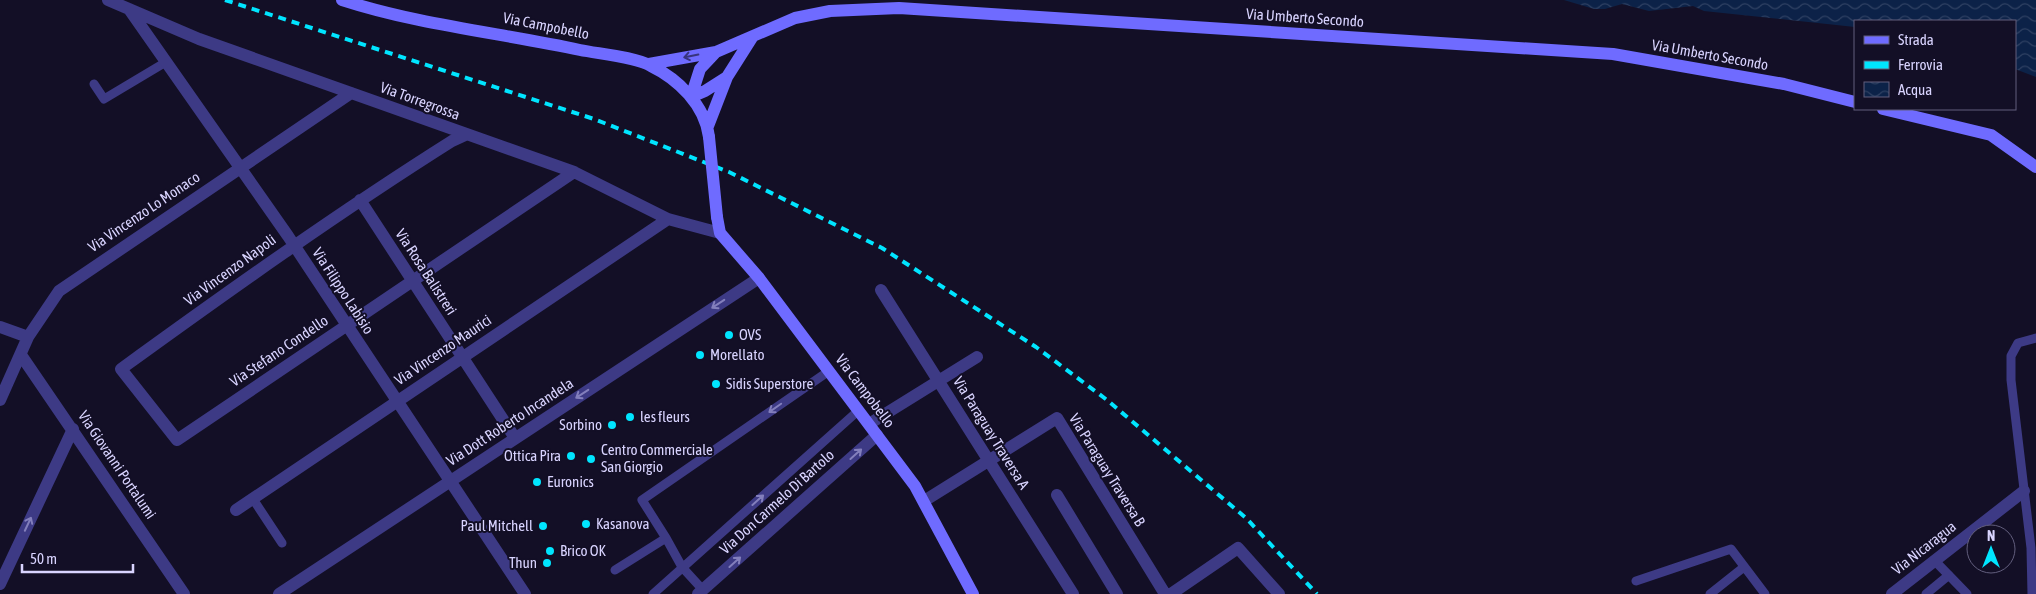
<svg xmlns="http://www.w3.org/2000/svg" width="2036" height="594" font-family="'Asap Condensed',sans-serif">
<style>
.water{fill:url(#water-waves)}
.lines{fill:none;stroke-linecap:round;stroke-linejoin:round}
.lane{stroke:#3d3a85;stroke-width:9}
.street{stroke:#3d3a85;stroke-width:12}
.secondary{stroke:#6f6bff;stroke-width:12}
.rail{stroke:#00e5ff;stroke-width:4;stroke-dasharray:8 6;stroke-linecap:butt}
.secondary-bridge{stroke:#6f6bff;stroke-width:12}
.oneway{stroke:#38347d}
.oneway2{stroke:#837fbc}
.poi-dot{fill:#00e5ff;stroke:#130f26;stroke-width:2}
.labels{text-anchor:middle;stroke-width:4;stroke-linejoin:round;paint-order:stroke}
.street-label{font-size:15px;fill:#d9d4ff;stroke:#130f26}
.poi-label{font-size:15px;fill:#d9d4ff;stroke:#130f26;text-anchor:start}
</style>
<defs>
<pattern id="water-waves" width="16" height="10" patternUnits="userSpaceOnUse" patternTransform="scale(1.25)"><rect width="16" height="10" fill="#0c2248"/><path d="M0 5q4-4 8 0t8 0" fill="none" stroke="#2f4163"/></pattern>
</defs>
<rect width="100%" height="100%" fill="#130f26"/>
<!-- water -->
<path class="water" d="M1564,0H2036V77L2015,69V21H1855V27L1704,11L1693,6L1649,11L1622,4L1605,9H1594Z"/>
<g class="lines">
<!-- lane -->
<path class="lane" d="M94,84L104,99L166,62
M253,499L282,543
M666,538L642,500L829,371
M1934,560L1967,594
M615,570L666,538L682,567L703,590
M1636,581L1731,549L1765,594
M653,594L859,410
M1710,594L1744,567
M1926,594L1949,575
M2032,594L2031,548L2011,380V356L2018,343L2036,338"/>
<!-- street -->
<path class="street" d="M108,0L199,39L574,172L668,219L720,233
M129,9L288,236L525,594
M465,135L452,141C338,213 230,290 121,369L177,440L574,172
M360,200L515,438
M881,290L1073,594
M0,327L28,337
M21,355L184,594
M0,400L28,337L59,291L351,93
M869,424L977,357
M1057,495L1117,594
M924,501L1057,418L1165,594
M236,510L668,219
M0,584L73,429
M279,594L759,278
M698,594L877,435
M1171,594L1238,548L1279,594
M1892,594L2024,491"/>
<!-- secondary -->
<path class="secondary" d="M342,0C419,25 501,33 580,50C600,54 635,57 651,66C678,79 705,105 709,137
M649,64L716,52L795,18L830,11L899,8L1613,54L1784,84L1855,102
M691,97L705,91L727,77L753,36
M691,97L700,69L716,52
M1883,109L1991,135L2036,167
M708,126L727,77
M717,217L720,233L759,278L915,486L973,594"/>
<!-- rail -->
<path class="rail" d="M225,0L594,119L729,172L882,248L1036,347L1107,400L1246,518L1317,594"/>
<!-- secondary-bridge -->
<path class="secondary-bridge" d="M709,137L717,217"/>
</g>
<!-- one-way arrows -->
<defs><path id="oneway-shaft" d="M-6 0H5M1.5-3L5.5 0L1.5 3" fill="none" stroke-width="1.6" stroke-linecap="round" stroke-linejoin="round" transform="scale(1.25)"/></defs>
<use class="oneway" href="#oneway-shaft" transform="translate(691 56) rotate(169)"/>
<g class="oneway2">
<use href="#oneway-shaft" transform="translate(718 304) rotate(147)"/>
<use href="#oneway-shaft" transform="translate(582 394) rotate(147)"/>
<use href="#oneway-shaft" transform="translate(775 408) rotate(145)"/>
<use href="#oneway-shaft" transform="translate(856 454) rotate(-42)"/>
<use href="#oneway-shaft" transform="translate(758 500) rotate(-42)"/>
<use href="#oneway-shaft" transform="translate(28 524) rotate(-65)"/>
<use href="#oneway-shaft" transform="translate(735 562) rotate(-42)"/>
</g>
<!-- markers -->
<g class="poi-dot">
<circle cx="729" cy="335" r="5"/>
<circle cx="700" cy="355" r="5"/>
<circle cx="716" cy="384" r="5"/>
<circle cx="630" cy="417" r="5"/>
<circle cx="612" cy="425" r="5"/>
<circle cx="571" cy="456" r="5"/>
<circle cx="591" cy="459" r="5"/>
<circle cx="537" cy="482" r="5"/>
<circle cx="586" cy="524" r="5"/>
<circle cx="543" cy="526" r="5"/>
<circle cx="550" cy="551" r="5"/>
<circle cx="547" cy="563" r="5"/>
</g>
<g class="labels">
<!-- street labels -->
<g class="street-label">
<text transform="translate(1305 18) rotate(4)" y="5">Via Umberto Secondo</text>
<text transform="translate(546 26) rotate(11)" y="5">Via Campobello</text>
<text transform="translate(1710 55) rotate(10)" y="5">Via Umberto Secondo</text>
<text transform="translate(420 101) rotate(20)" y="5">Via Torregrossa</text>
<text transform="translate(144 212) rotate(-34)" y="5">Via Vincenzo Lo Monaco</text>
<text transform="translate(230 270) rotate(-36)" y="5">Via Vincenzo Napoli</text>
<text transform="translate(426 272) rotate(57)" y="5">Via Rosa Balistreri</text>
<text transform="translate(343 291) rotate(57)" y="5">Via Filippo Labisio</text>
<text transform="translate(443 350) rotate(-34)" y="5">Via Vincenzo Maurici</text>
<text transform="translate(279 351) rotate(-34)" y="5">Via Stefano Condello</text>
<text transform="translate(865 391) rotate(53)" y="5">Via Campobello</text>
<text transform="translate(510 422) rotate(-33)" y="5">Via Dott Roberto Incandela</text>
<text transform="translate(991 433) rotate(58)" y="5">Via Paraguay Traversa A</text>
<text transform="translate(117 465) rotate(56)" y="5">Via Giovanni Portalumi</text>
<text transform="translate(1107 470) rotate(58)" y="5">Via Paraguay Traversa B</text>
<text transform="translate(777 502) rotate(-42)" y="5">Via Don Carmelo Di Bartolo</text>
<text transform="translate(1924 548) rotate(-38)" y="5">Via Nicaragua</text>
</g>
<!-- poi labels -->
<g class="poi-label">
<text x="739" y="340">OVS</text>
<text x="710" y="360">Morellato</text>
<text x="726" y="389">Sidis Superstore</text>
<text x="640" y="422">les fleurs</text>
<text x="602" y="430" text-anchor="end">Sorbino</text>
<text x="601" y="455">Centro Commerciale<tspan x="601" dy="17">San Giorgio</tspan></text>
<text x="561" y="461" text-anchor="end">Ottica Pira</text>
<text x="547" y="487">Euronics</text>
<text x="596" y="529">Kasanova</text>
<text x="533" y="531" text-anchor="end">Paul Mitchell</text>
<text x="560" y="556">Brico OK</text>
<text x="537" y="568" text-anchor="end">Thun</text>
</g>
</g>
<!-- legend -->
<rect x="1854" y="20" width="162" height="90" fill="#130f26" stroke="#625e7d"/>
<rect x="1864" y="36" width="25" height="8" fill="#6f6bff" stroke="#625e7d"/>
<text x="1898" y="45" font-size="15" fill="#d9d4ff">Strada</text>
<rect x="1864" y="61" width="25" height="8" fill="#00e5ff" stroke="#625e7d"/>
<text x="1898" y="70" font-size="15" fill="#d9d4ff">Ferrovia</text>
<rect x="1864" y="82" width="25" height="15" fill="url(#water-waves)" stroke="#625e7d"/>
<text x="1898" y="95" font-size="15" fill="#d9d4ff">Acqua</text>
<!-- north arrow -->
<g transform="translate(1991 549)"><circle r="24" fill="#130f26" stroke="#625e7d"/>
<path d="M0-4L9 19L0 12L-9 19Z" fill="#00e5ff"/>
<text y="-8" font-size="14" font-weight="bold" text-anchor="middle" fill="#d9d4ff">N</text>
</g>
<!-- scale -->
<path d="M22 564v8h111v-8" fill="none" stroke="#d9d4ff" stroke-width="2.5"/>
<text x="30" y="564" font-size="15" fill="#d9d4ff" stroke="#130f26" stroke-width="4" paint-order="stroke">50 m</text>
</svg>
